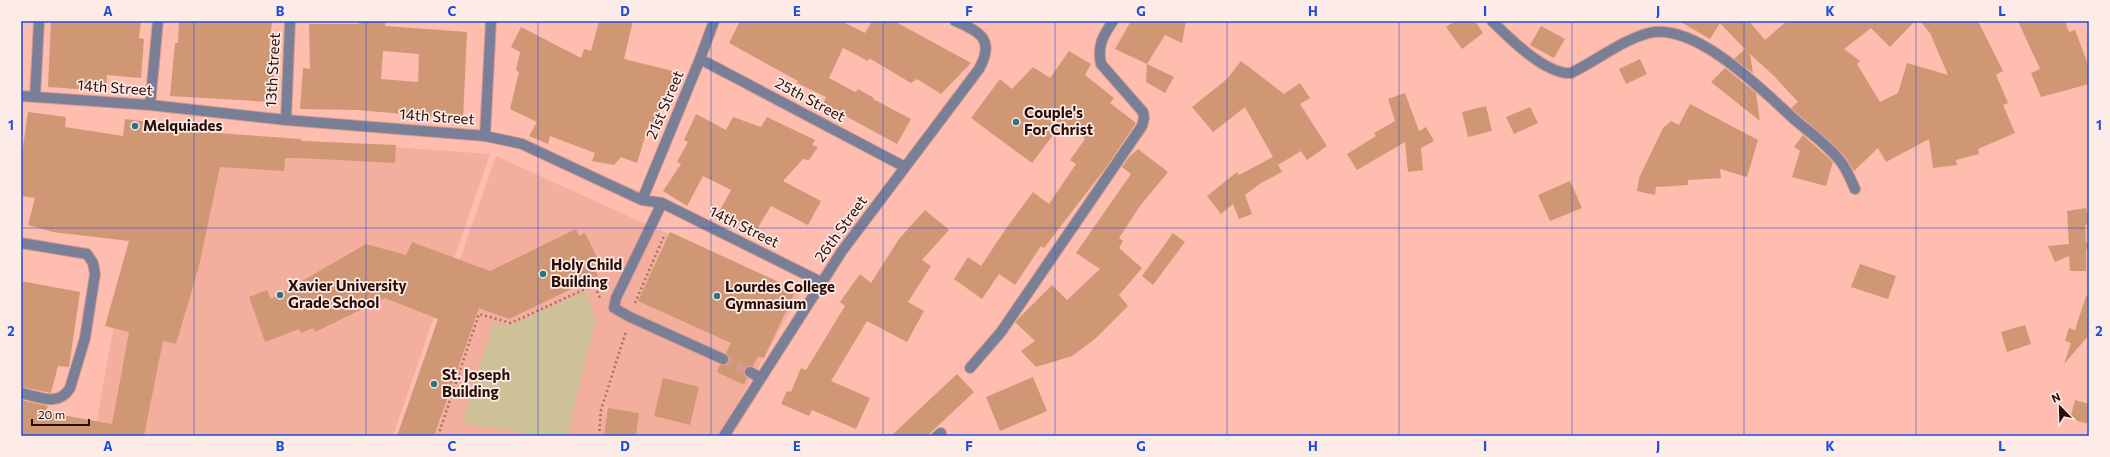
<svg xmlns="http://www.w3.org/2000/svg" width="2110" height="457" font-family="Commissioner,sans-serif">
<style>
.built{fill:#f4ae9e}
.green{fill:#cec197}
.building{fill:#cf9773;fill-rule:evenodd}
.lines{fill:none;stroke-linecap:round;stroke-linejoin:round}
.minor-tunnel{stroke:#d39a8d;stroke-width:10;stroke-dasharray:10 5;stroke-linecap:butt}
.minor-casing{stroke:#d89d90;stroke-width:12}
.path{stroke:#a37267;stroke-width:2.5;stroke-dasharray:2 3;stroke-linecap:butt}
.minor{stroke:#797f97;stroke-width:10}
.grid{fill:none;stroke:#1d4ed8;stroke-width:1;stroke-opacity:0.55}
.poi-dot{fill:#2d7381;stroke:#fdebe7;stroke-width:1.5}
.labels{text-anchor:middle;stroke-width:3.5;stroke-linejoin:round;paint-order:stroke}
.street-label{font-size:15px;fill:#290d07;stroke:#fdebe7}
.poi-label{font-size:15px;font-weight:bold;fill:#290d07;stroke:#fdebe7;text-anchor:start}
.neatline{fill:none;stroke:#1d4ed8;stroke-width:1.5}
.grid-label{font-size:13px;text-anchor:middle;font-weight:bold;fill:#1d4ed8}
</style>
<rect width="100%" height="100%" fill="#febdae"/>
<!-- built -->
<path class="built" d="M149,129L490,154L393,436H94Z
M496,156L800,294L719,436H398Z"/>
<!-- green -->
<path class="green" d="M586,291L595,321L568,436H544L462,423L493,323L511,325Z"/>
<!-- building -->
<path class="building" d="M51,21H141L139,38L144,39L141,78L107,75L106,91L48,87Z
M179,21H272L269,51L276,52L271,102L170,96L175,43H178Z
M360,21H385V26L467,32L463,119L357,110L300,109L303,68L310,69L309,24H359ZM383,51L419,54L418,82L381,79Z
M599,21H633L624,59L677,72L654,123L650,121L637,163L621,157L614,165L592,161L595,153L550,136L548,144L529,136L537,122L510,109L519,72L516,70L520,52L511,47L521,27L581,58L584,49L591,51Z
M740,21H841L865,33L872,21H894L971,63L941,94L917,79L911,83L869,58L868,61L843,48L829,78L855,92L858,89L874,98L873,99L911,119L897,144L840,113L838,115L822,106L826,97L797,83L798,81L729,43Z
M1131,21H1186L1182,43L1165,35L1147,64L1115,49Z
M1455,21H1475L1483,33L1462,49L1446,27Z
M1679,21H1749L1765,40L1787,21H1915L1890,47L1871,28L1844,49L1860,61L1857,64L1880,102L1898,93L1907,63L1948,75L1930,33L1920,21H1978L2003,71L1996,75L2008,103L2003,105L2015,133L1978,149L1979,154L1956,160L1957,165L1933,168L1929,139L1886,162L1878,148L1854,171L1846,158L1835,146L1791,108L1798,102L1774,76L1750,54L1753,73L1734,59L1745,49L1720,23L1710,39Z
M2018,21H2065L2069,32L2075,30L2089,67V84L2041,97L2031,73L2040,69Z
M1541,26L1565,39L1554,58L1530,45Z
M1069,51L1091,64L1085,75L1114,98L1110,103L1136,123L1107,166L1044,248L1041,246L1015,285L999,274L982,299L954,279L968,257L981,266L1005,230L1033,192L1049,204L1076,164L1070,160L1085,139L1063,122L1032,163L971,118L1000,79L1012,89L1033,67L1050,78Z
M1640,59L1647,74L1626,84L1619,69Z
M1241,61L1284,94L1300,83L1310,98L1300,104L1327,146L1307,160L1301,151L1278,165L1275,159L1282,172L1261,183L1245,195L1252,214L1239,219L1233,204L1221,214L1207,196L1237,172L1239,175L1273,157L1245,107L1213,132L1192,107L1227,79Z
M1147,64L1174,77L1165,93L1146,82Z
M1725,68L1756,93L1760,121L1711,82Z
M1405,93L1419,131L1426,127L1434,141L1421,148L1423,170L1408,172L1405,142L1357,170L1347,154L1376,136L1374,133L1395,121L1388,99Z
M1690,104L1758,140L1747,177L1720,169L1721,178L1688,180V185L1656,187L1655,195L1637,191L1639,178L1663,128L1671,121L1679,125Z
M1486,106L1492,131L1468,137L1462,112Z
M1530,107L1538,123L1514,134L1506,117Z
M28,112L66,117L65,127L123,136L125,119L148,122L147,128L301,139V141L396,145L395,163L299,158H285L284,171L220,167L199,266L176,344L163,341L144,436H21V400L48,406L46,411L56,414L112,424L129,332L105,326L129,241L53,232L28,225L35,198L21,196V161Z
M696,114L726,130L733,117L761,127L767,117L815,140L812,145L818,147L809,160L803,159L783,181L821,201L808,225L771,206L757,229L719,212L731,190L703,176L687,206L663,191L681,164L677,162L688,142L684,140Z
M1803,135L1833,162L1826,186L1792,177L1800,151L1794,147Z
M1138,149L1168,172L1140,206L1119,238L1123,241L1119,248L1142,268L1119,295L1128,306L1096,338L1072,356L1036,367L1021,351L1035,341L1015,322L1052,285L1067,300L1100,269L1076,253L1131,174L1122,167L1129,157Z
M1570,181L1582,208L1550,221L1538,195Z
M2086,208L2089,224L2085,225L2086,243H2089V248L2086,249V271H2070L2069,256L2055,262L2048,246L2069,244L2067,211Z
M925,210L949,230L922,260L931,266L908,302L924,311L907,342L867,321L831,381L870,398L856,429L812,410L809,416L781,404L787,391L791,392L801,368L806,370L845,306L840,302L860,274L871,283L899,239Z
M576,229L579,236L585,233L602,267L595,270L598,276L509,319L479,308L434,436H397L438,319L385,298L315,332L313,328L301,333L299,329L265,342L249,297L267,290L271,299L366,244L406,255L412,242L490,271Z
M670,232L796,290L764,358L758,356L753,366H749L745,369L744,375L747,378L744,385L717,372L720,365H724L729,362V358L726,353L731,343L638,301Z
M1173,233L1185,242L1153,285L1142,276Z
M1860,264L1896,276L1888,299L1851,287Z
M21,281L80,292L69,367L58,366L51,393L21,387Z
M2086,296L2089,297V335L2064,364L2071,343L2065,341L2069,328L2075,330Z
M2025,325L2031,344L2007,352L2001,332Z
M957,374L974,392L927,436H891Z
M1033,377L1047,411L1000,431L986,397Z
M663,378L699,387L690,425L654,416Z
M2075,400L2089,404V424L2070,419Z
M608,408L639,413L636,436H604Z"/>
<g class="lines">
<!-- minor-tunnel -->
<path class="minor-tunnel" d="M723,359L750,372"/>
<!-- minor casing -->
<g class="minor-casing">
<path id="minor" d="M1492,21C1509,38 1546,75 1571,73C1596,61 1622,40 1649,33C1696,22 1763,91 1794,119C1810,133 1828,145 1841,162C1847,170 1851,180 1855,189
M700,59L905,167
M21,96L150,105L286,120L485,136L522,144L642,200L662,203L821,282
M35,97L39,21
M150,105L158,21
M286,120L290,21
M485,136L491,21
M642,200L700,59L714,21
M662,203L616,298L614,308L630,317L723,359
M21,243L87,254L93,263L95,274L85,338L70,388C59,407 39,397 21,393
M970,368L1001,332L1142,126L1144,118L1143,112L1101,64C1097,45 1103,36 1113,21
M750,372L761,378
M724,436L842,251L979,69C995,40 981,32 955,21
M937,436L941,433"/>
</g>
<!-- path -->
<path class="path" d="M635,303L664,236
M438,436L479,314L511,323L594,285L601,300
M599,436L601,410L626,331"/>
<!-- minor -->
<use href="#minor" class="minor"/>
</g>
<!-- grid -->
<path class="grid" d="M194,21V436M366,21V436M538,21V436M711,21V436M883,21V436M1055,21V436M1227,21V436M1399,21V436M1572,21V436M1744,21V436M1916,21V436M21,228H2089"/>
<!-- markers -->
<g class="poi-dot">
<circle cx="1016" cy="122" r="4"/>
<circle cx="135" cy="126" r="4"/>
<circle cx="543" cy="274" r="4"/>
<circle cx="280" cy="295" r="4"/>
<circle cx="717" cy="296" r="4"/>
<circle cx="434" cy="384" r="4"/>
</g>
<g class="labels">
<!-- street labels -->
<g class="street-label">
<text transform="translate(273 70) rotate(-87)" y="5">13th Street</text>
<text transform="translate(115 88) rotate(4)" y="5">14th Street</text>
<text transform="translate(810 100) rotate(28)" y="5">25th Street</text>
<text transform="translate(665 105) rotate(-67)" y="5">21st Street</text>
<text transform="translate(437 117) rotate(4)" y="5">14th Street</text>
<text transform="translate(744 227) rotate(26)" y="5">14th Street</text>
<text transform="translate(841 229) rotate(-54)" y="5">26th Street</text>
</g>
<!-- poi labels -->
<g class="poi-label">
<text x="1024" y="118">Couple's<tspan x="1024" dy="17">For Christ</tspan></text>
<text x="143" y="131">Melquiades</text>
<text x="551" y="270">Holy Child<tspan x="551" dy="17">Building</tspan></text>
<text x="288" y="291">Xavier University<tspan x="288" dy="17">Grade School</tspan></text>
<text x="725" y="292">Lourdes College<tspan x="725" dy="17">Gymnasium</tspan></text>
<text x="442" y="380">St. Joseph<tspan x="442" dy="17">Building</tspan></text>
</g>
</g>
<!-- border -->
<rect width="2110" height="457" fill="none" stroke="#fdebe7" stroke-width="44"/>
<!-- north arrow -->
<g transform="translate(2060 407) rotate(337)" stroke="#fdebe7" stroke-width="3" paint-order="stroke">
<path d="M0-3L7 15L0 10L-7 15Z" fill="#290d07"/>
<text y="-6" font-size="11" font-weight="bold" text-anchor="middle" fill="#290d07">N</text>
</g>
<!-- scale -->
<path d="M32 419v6h57v-6" fill="none" stroke="#290d07" stroke-width="2"/>
<text x="38" y="419" font-size="12" fill="#290d07" stroke="#fdebe7" stroke-width="3" paint-order="stroke">20 m</text>
<rect x="22" y="22" width="2066" height="413" class="neatline"/>
<g class="grid-label">
<text x="108" y="16">A</text>
<text x="280" y="16">B</text>
<text x="452" y="16">C</text>
<text x="625" y="16">D</text>
<text x="797" y="16">E</text>
<text x="969" y="16">F</text>
<text x="1141" y="16">G</text>
<text x="1313" y="16">H</text>
<text x="1485" y="16">I</text>
<text x="1658" y="16">J</text>
<text x="1830" y="16">K</text>
<text x="2002" y="16">L</text>
<text x="11" y="130">1</text>
<text x="2099" y="130">1</text>
<text x="11" y="336">2</text>
<text x="2099" y="336">2</text>
<text x="108" y="451">A</text>
<text x="280" y="451">B</text>
<text x="452" y="451">C</text>
<text x="625" y="451">D</text>
<text x="797" y="451">E</text>
<text x="969" y="451">F</text>
<text x="1141" y="451">G</text>
<text x="1313" y="451">H</text>
<text x="1485" y="451">I</text>
<text x="1658" y="451">J</text>
<text x="1830" y="451">K</text>
<text x="2002" y="451">L</text>
</g>
</svg>
